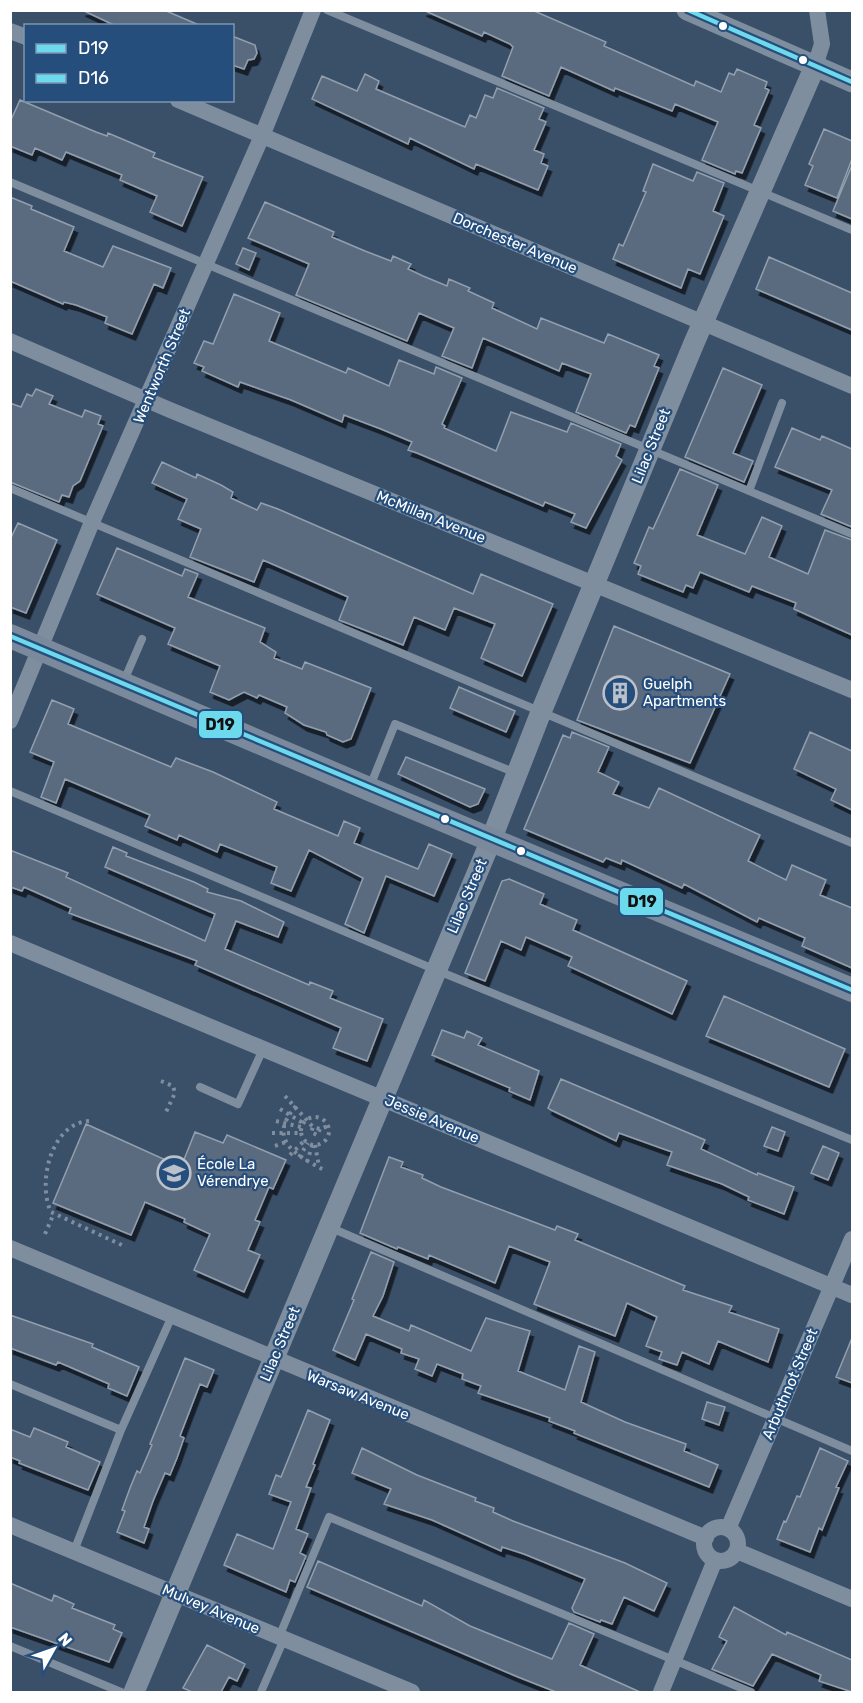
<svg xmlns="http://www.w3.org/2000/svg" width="863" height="1703" font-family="Rubik,sans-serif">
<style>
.building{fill:#5a6b7f;stroke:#929fae;stroke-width:1.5;filter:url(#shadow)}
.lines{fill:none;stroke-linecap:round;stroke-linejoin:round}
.path{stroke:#7f8e9f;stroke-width:4;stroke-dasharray:3 4.5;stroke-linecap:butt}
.service{stroke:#7f8e9f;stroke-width:8}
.minor{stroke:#7f8e9f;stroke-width:16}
.tertiary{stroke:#7f8e9f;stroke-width:21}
.secondary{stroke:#7a899b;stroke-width:24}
.bus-1-casing{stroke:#264e7c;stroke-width:9}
.bus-2-casing{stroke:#264e7c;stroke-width:9}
.bus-1{stroke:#6dd9ec;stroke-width:4.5}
.bus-2{stroke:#6dd9ec;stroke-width:4.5}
.bus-dot{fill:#fff;stroke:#264e7c;stroke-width:2}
.labels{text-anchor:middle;stroke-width:4.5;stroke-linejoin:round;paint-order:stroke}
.street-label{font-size:15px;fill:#fff;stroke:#264e7c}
.poi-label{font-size:15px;fill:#fff;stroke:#264e7c;text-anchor:start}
.line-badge{stroke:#264e7c;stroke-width:2}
.pale-badge-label{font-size:16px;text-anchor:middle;font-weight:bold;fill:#111}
</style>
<defs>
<filter id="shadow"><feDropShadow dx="3.5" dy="6" stdDeviation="0" flood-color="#0009"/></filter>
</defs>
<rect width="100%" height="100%" fill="#3a4f68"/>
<!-- building -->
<path class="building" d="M82,10H164L199,25L116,26Z
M423,10H532L606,42L604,46L694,86L696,81L721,92L729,73L734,75L737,69L767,82L765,88L769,90L754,125L761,128L742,173L736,171L735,174L702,160L718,122L675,104L672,111L615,88L614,91L561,67L549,96L502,76L513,47L510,44L484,32L482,36Z
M232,36L255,45L257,53L254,59L248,60L244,69L232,65Z
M365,74L379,81L376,89L465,127L470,115L476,118L485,95L493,98L497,88L544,108L539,119L546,122L534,150L544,154L541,163L548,166L538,190L476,164L474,169L410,138L408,144L312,99L322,76L357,91Z
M20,100L96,132L107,136L108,133L155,153L153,157L203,177L182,226L150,212L157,196L120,180L122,175L66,152L62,160L35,148L32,155L10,146V122Z
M824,129L852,141V159L837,198L805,185L813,166L809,164Z
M653,164L693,181L697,172L724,183L713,211L724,216L700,274L688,269L681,288L613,259L619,244L623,246L646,192L643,191Z
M852,165V219L833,211Z
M10,197L32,206L31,209L74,227L64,251L103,267L113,246L171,268L163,288L154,284L132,334L105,323L107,317L76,305L64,302L63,304L10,281Z
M265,202L334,232L332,237L365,251L391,261L393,256L411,264L408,269L423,276L447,286L449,279L470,288L468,291L494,303L492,308L537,329L541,318L604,343L608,334L659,355L654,366L659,368L635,427L630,425L626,433L576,412L591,374L562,363L559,371L483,338L472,368L442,356L454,328L419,313L407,341L296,295L309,264L248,238Z
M243,248L256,253L249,270L236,264Z
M769,257L852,293V330L756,289Z
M234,294L280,313L269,341L346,373L348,368L389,386L399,360L434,374L436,367L462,378L442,424L445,426L444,428L496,451L511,412L567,432L571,423L621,444L616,456L622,460L586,528L571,522L575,514L545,502L543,506L417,453L408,450L412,442L381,429L344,415L342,422L291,400L240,382L238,387L202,371L204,367L194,363L204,341L213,344Z
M723,368L762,385L733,453L753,461L744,482L685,457Z
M36,389L53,396L49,404L82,417L85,410L101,416L98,424L103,426L80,481L73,486L69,497L62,495L59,502L10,482V403L21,407L27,394L32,396Z
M792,428L820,440L822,436L852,449V527L821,514L832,490L775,467Z
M162,462L196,478L197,474L221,485L233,492L231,498L257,510L261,503L278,509L473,594L481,574L553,604L522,676L481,658L495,624L454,608L445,630L414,617L403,645L339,620L348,597L263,560L254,582L190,557L201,529L178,519L187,499L152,483Z
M680,469L718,485L697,535L745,554L762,517L782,526L769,557L808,574L825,530L852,540V635L794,609L796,603L752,586L749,592L700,572L693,588L686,585L683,592L638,574L641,566L634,563L649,527L653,529Z
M18,523L57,540L26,613L10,607V540Z
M117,548L182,576L185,569L198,574L188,597L265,628L260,642L276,652L274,658L302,669L305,662L371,688L351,739L343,742L327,735L326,732L304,725L285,713L287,707L259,695L257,698L244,692L229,700L210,692L220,666L168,644L175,628L97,594Z
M614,626L730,674L690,763L577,720Z
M459,687L515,711L506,732L450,708Z
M52,700L74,709L68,724L171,767L176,758L213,772L277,802L274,809L338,836L344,821L360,828L354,843L418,869L429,844L452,854L434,896L386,876L364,933L345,924L363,878L309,850L291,891L271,883L277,867L220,844L217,852L179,835L177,840L145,826L150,815L65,779L56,803L41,797L54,762L30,752Z
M572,732L609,747L598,772L619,782L613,794L649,808L659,788L760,835L748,861L786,880L792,865L826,880L820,895L852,908V968L802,946L805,938L759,918L757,922L684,884L682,888L622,860L621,864L606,858L603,862L524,829L563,735L570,738Z
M810,732L852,751V810L831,800L836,789L794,769Z
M406,757L485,789L478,804L470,807L398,774Z
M113,847L127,853L126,856L194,882L208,889L207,892L241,901L284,922L278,937L236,921L225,949L309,985L310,982L333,991L330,998L383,1019L367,1061L333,1048L341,1028L195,965L197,961L69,913L71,908L24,887L22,891L10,887V850L68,873L66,877L205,941L215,914L105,867Z
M509,879L544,894L540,904L577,920L573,930L687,981L672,1014L568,966L572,957L526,937L521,950L501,941L485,981L465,973L502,881Z
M724,996L845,1049L829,1087L706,1036Z
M442,1030L464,1038L467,1031L482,1038L478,1045L539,1071L530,1100L509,1091L510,1088L432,1055Z
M561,1079L705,1140L701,1149L757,1175L758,1173L794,1187L784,1214L748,1200L749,1197L722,1184L667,1165L672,1152L619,1133L616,1141L551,1110L548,1108Z
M86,1124L181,1167L195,1132L223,1143L227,1135L286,1160L273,1189L269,1187L255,1220L260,1222L248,1250L260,1255L244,1292L194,1270L210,1234L184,1222L185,1219L145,1202L131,1235L53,1203Z
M772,1127L785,1132L778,1151L764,1146Z
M823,1146L839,1153L828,1180L811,1173Z
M389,1157L403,1162L401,1167L423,1175L422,1178L441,1187L555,1230L557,1226L578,1234L575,1240L685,1286L683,1290L732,1306L729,1312L779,1329L768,1362L718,1341L709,1364L682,1352L677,1365L659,1359L662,1352L646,1346L657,1317L627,1303L615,1336L534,1304L550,1262L509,1246L495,1283L429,1255L428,1259L398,1247L397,1249L360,1233Z
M371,1252L394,1262L383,1296L373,1316L409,1331L411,1325L471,1351L486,1318L530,1331L518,1371L565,1390L579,1346L595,1352L581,1402L625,1422L686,1444L684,1451L718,1465L709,1487L574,1433L575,1431L549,1421L550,1418L478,1393L481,1386L462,1379L463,1374L437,1364L432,1376L415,1369L419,1359L401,1353L402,1349L366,1334L355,1360L333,1350L354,1300L352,1299Z
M10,1315L93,1344L92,1347L139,1367L127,1396L108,1388L109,1384L72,1368L58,1362L56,1365L10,1348Z
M852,1338V1383L836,1377Z
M185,1358L214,1370L207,1387L200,1384L180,1436L184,1438L177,1458L170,1475L165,1473L153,1501L144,1527L149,1529L144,1543L117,1532L125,1511L122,1510L130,1488L137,1471L140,1473L152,1445L150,1444Z
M707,1402L725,1407L719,1425L702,1419Z
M308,1410L330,1420L313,1464L315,1465L306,1487L311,1488L296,1529L308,1534L300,1553L306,1556L295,1582L290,1580L286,1592L224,1565L237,1534L273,1549L291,1502L269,1494L276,1475L281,1477Z
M34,1428L68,1442L66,1447L100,1462L88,1490L19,1463L20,1461L10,1457V1429L30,1437Z
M362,1448L417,1475L476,1498L475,1501L494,1508L493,1512L513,1521L625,1563L667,1583L654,1611L624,1597L612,1624L601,1620L600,1622L574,1612L572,1608L585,1579L524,1554L502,1547L501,1551L432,1520L384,1504L391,1489L352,1473Z
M820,1448L848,1461L836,1487L839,1488L830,1510L822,1530L819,1528L810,1552L777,1539L784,1521L786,1522L797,1496L800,1497Z
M318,1561L422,1606L424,1600L470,1626L552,1659L569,1623L594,1634L580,1665L640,1692H556L518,1677L307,1587Z
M10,1583L52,1601L54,1595L74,1604L72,1608L115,1625L113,1629L122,1633L109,1662L10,1627Z
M734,1607L786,1635L787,1632L852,1660V1692L819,1681L821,1675L772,1654L753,1686L712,1669L727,1641L719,1637Z
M207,1645L245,1664L237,1681L229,1677L221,1692H192L183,1688Z"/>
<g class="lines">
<!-- path -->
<path class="path" d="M161,1081L173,1086L175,1093L166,1112
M285,1096L313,1127
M296,1106C266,1140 296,1155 324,1170
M280,1109L303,1123
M301 1131a14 14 0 1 1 28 0a14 14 0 1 1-28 0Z
M89,1121C51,1123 37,1183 51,1212L126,1247
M276,1121L301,1127
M320,1129L317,1135L311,1132L313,1127L320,1129L328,1126
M272,1133H301
M315,1145L319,1166
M275,1146L286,1142
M290,1155L305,1140
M299,1157L308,1143
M307,1162L312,1146
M45,1234L54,1213"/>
<!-- service -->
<path class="service" d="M327,10L852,230
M10,182L852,534
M10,488L852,843
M749,491L782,403
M123,683L142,639
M369,789L395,724L516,773
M10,791L436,970L852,1140
M200,1087L238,1104L263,1049
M329,1227L852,1451
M10,1384L121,1430L172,1316
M74,1551L121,1430
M279,1637L329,1517L751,1692
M10,1646L121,1692
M261,1692L284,1639"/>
<!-- minor -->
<path class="minor" d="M10,31L26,37
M815,66L822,44L817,10
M178,100L852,386
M10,341L170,410L852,690
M10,721L92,522L262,136L313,10
M10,943L852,1295
M10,1248L706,1538
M10,1525L412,1692
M704 1544a17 17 0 1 1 34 0a17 17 0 1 1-34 0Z
M728,1529L852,1239
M737,1551L852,1599
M661,1692L715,1560"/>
<!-- tertiary -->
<path class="tertiary" d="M687,10L852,82
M134,1692L491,840L541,712L694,343L815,66"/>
<!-- secondary -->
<path class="secondary" d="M10,636L369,789L852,990"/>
<!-- bus-1 casing -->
<g class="bus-1-casing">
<path id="bus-1" d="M10,636L852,990"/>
</g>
<!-- bus-2 casing -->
<g class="bus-2-casing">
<path id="bus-2" d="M688,10L852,82"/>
</g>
<!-- bus-1 -->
<use href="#bus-1" class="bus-1"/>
<!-- bus-2 -->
<use href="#bus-2" class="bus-2"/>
</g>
<!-- icons -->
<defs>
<g id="building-ring" transform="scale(1.725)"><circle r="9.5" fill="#264e7c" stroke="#bac1ca" stroke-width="1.5"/><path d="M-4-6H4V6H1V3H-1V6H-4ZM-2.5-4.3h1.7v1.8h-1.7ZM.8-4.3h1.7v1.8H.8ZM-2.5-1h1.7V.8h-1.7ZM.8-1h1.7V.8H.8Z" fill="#bac1ca"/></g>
<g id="school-ring" transform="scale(1.725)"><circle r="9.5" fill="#264e7c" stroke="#bac1ca" stroke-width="1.5"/><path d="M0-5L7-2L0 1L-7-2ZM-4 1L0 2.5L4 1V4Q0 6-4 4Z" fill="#bac1ca"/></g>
</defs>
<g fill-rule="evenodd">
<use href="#building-ring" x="620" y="693"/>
<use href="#school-ring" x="174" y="1173"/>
</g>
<!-- markers -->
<g class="bus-dot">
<circle cx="723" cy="26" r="5"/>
<circle cx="803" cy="60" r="5"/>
<circle cx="445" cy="819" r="5"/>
<circle cx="521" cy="851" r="5"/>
</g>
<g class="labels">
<!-- street labels -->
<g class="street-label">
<text transform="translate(515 243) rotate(23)" y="5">Dorchester Avenue</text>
<text transform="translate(162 366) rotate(-67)" y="5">Wentworth Street</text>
<text transform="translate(651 446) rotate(-68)" y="5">Lilac Street</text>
<text transform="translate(431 517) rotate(22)" y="5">McMillan Avenue</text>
<text transform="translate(467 896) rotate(-67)" y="5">Lilac Street</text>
<text transform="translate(432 1119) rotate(23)" y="5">Jessie Avenue</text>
<text transform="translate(280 1344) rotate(-67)" y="5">Lilac Street</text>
<text transform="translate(790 1384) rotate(-67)" y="5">Arbuthnot Street</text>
<text transform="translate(358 1395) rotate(22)" y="5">Warsaw Avenue</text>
<text transform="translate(211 1609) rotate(23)" y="5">Mulvey Avenue</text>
</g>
<!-- poi labels -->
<g class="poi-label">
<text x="643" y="689">Guelph<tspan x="643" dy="17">Apartments</tspan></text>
<text x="197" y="1169">École La<tspan x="197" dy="17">Vérendrye</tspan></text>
</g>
</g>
<g class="line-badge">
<rect x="198" y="710" width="45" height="29" rx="6" fill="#6dd9ec"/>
<rect x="619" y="887" width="45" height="29" rx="6" fill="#6dd9ec"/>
</g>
<g class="pale-badge-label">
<text x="220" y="730">D19</text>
<text x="642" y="907">D19</text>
</g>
<!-- border -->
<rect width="863" height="1703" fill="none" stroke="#ffffff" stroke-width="24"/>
<!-- legend -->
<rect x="24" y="24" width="210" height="78" fill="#264e7c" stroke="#7d95b0" stroke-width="1.5"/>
<rect x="36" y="44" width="30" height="9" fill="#6dd9ec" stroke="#7d95b0" stroke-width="1.5"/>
<text x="78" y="54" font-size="18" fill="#ffffff">D19</text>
<rect x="36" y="74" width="30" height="9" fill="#6dd9ec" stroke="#7d95b0" stroke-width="1.5"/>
<text x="78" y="84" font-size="18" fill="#ffffff">D16</text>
<!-- north arrow -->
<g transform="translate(54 1649) rotate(50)" stroke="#264e7c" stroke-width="4.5" paint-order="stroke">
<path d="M0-4.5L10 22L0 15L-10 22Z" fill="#ffffff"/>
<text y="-9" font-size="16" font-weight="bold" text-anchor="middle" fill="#ffffff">N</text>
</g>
</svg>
